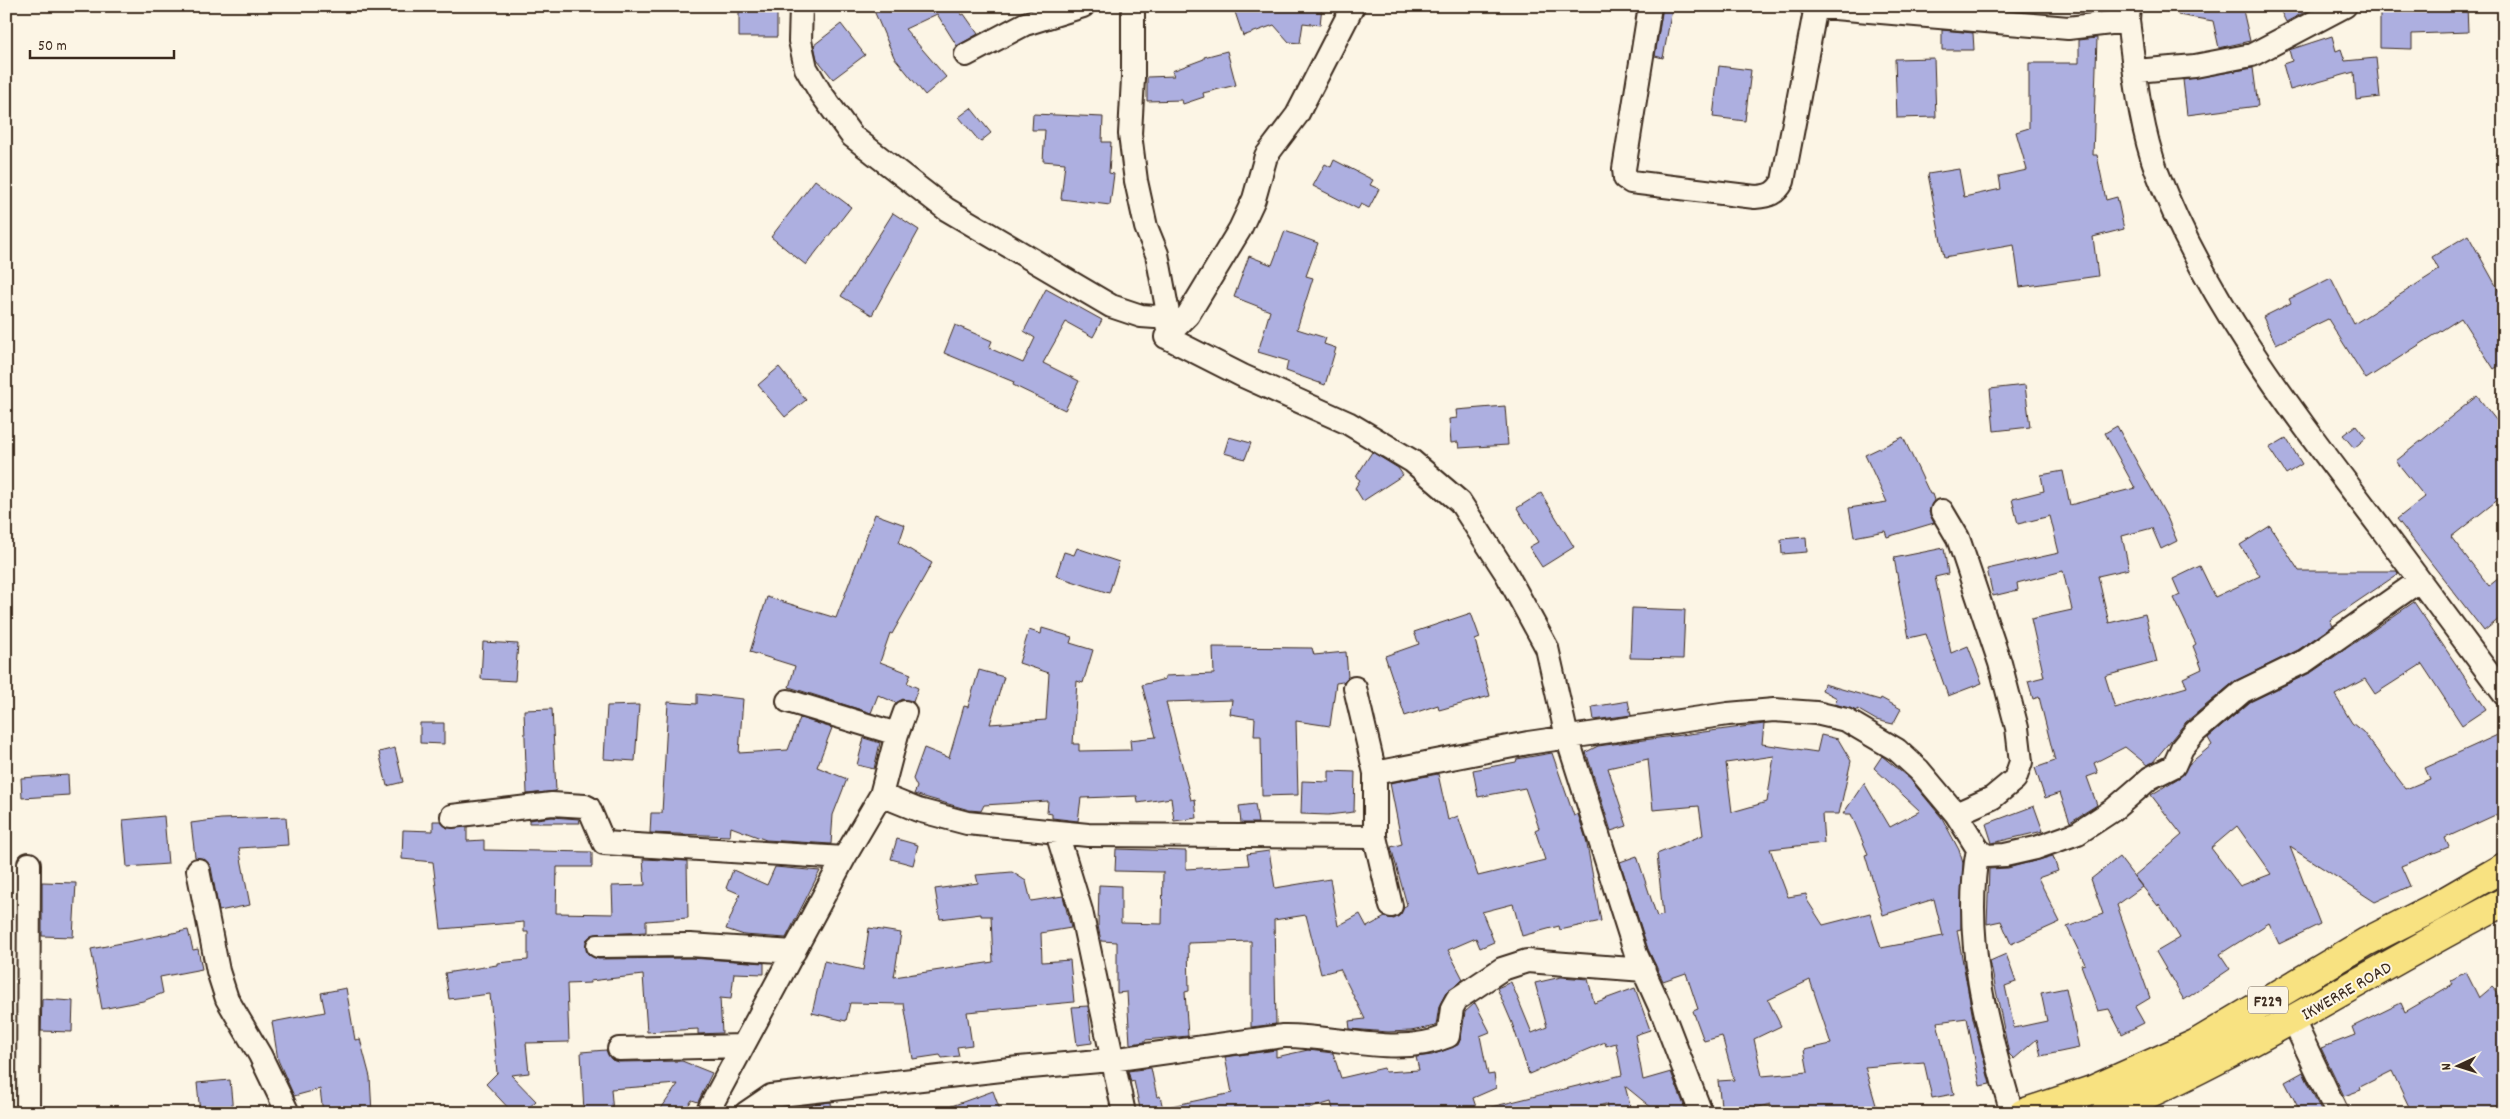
<svg xmlns="http://www.w3.org/2000/svg" width="2510" height="1119" font-family="Dekko,sans-serif">
<style>
.building{fill:#adafe0;stroke:#3b2a1e;fill-rule:evenodd}
.lines{fill:none;stroke-linecap:round;stroke-linejoin:round}
.minor-casing{stroke:#3b2a1e;stroke-width:26}
.major-casing{stroke:#3b2a1e;stroke-width:31}
.minor{stroke:#fcf5e5;stroke-width:22}
.major{stroke:#f8e281;stroke-width:28}
.labels{text-anchor:middle;stroke-width:4;stroke-linejoin:round;paint-order:stroke}
.shield{fill:#fcf5e5;stroke:#75675a;stroke-width:1}
.shield-label{font-size:16px;font-weight:bold;fill:#3b2a1e}
.street-label{font-size:18px;fill:#3b2a1e;stroke:#fcf5e5}
</style>
<rect width="100%" height="100%" fill="#fcf5e5"/>
<filter id="ink" filterUnits="userSpaceOnUse"><feTurbulence type="fractalNoise" baseFrequency=".02" numOctaves="2"/><feDisplacementMap in="SourceGraphic" scale="10" xChannelSelector="R" yChannelSelector="G"/><feConvolveMatrix kernelMatrix="1 2 1 2 8 2 1 2 1" color-interpolation-filters="sRGB"/></filter>
<g filter="url(#ink)">
<!-- building -->
<path class="building" d="M739,6H777V37H739Z
M872,6H956L962,15L964,14L978,34L957,46L937,14L905,29L946,77L925,95L894,57Z
M1233,6H1322L1320,25L1303,23L1300,43L1289,42L1274,25L1243,36Z
M2178,6H2242L2250,41L2219,48L2213,21L2178,15Z
M2278,6H2316L2286,22Z
M2380,6H2467L2468,32L2412,34V49L2380,48Z
M1663,7L1672,9L1663,58L1655,56Z
M841,24L865,55L833,79L817,59L814,45Z
M1942,30L1973,33L1974,50H1942Z
M2332,36L2336,51L2341,49L2345,61L2376,58L2380,97L2356,100L2354,72L2290,90L2283,64L2292,61L2289,50Z
M2097,38L2093,155H2097L2106,200L2117,197L2124,229L2093,237L2098,276L2020,287L2014,245L1944,257L1928,174L1959,169L1964,197L2001,189L1999,176L2027,170L2016,132L2029,128V63H2079V40Z
M1227,51L1236,85L1203,93L1204,97L1183,104L1182,100L1147,101V77L1174,76L1172,71L1204,59V57Z
M1934,58L1936,117L1897,118L1895,59Z
M1719,66L1751,70L1745,121L1713,117Z
M2253,68L2258,106L2187,115L2183,80Z
M971,108L991,133L980,142L959,117Z
M1033,114L1103,117L1102,142H1111L1109,173L1114,174L1110,205L1061,199L1065,163L1043,161L1045,130H1032Z
M1334,160L1373,180L1370,185L1379,189L1369,208L1361,204L1358,209L1313,186L1325,164L1331,167Z
M815,180L851,207L806,265L771,237Z
M893,213L919,230L872,315L841,296Z
M1285,231L1318,243L1306,276L1313,278L1297,329L1326,338L1324,344L1336,348L1325,385L1286,371L1288,361L1258,352L1270,311L1234,297L1249,256L1272,265Z
M2468,235L2504,300V363L2494,369L2461,318L2366,379L2328,319L2276,344L2263,317L2291,303L2289,299L2331,278L2354,324L2439,270L2432,257Z
M1046,289L1102,320L1093,337L1066,322L1043,363L1079,381L1065,410L1013,385L1014,382L944,353L955,325L992,341L989,348L1023,363L1035,338L1024,331Z
M779,367L806,400L785,417L758,385Z
M2025,385L2030,427L1994,431L1990,389Z
M2477,396L2504,430V495L2451,537L2489,586L2504,574V615L2484,631L2397,519L2425,497L2396,461Z
M1505,406L1508,445L1459,448L1458,442L1451,443L1449,419L1457,418L1456,410Z
M2356,425L2366,438L2354,448L2343,435Z
M2117,426L2167,517L2177,541L2161,549L2152,528L2122,536L2129,569L2098,576L2109,623L2145,614L2157,662L2105,676L2115,708L2187,687L2183,678L2202,669L2193,646L2196,644L2174,598L2180,595L2173,579L2200,566L2215,597L2260,576L2240,545L2270,526L2299,571H2397L2398,574L2330,620L2333,626L2298,650L2235,681L2186,722L2153,762L2147,765L2125,747L2094,763L2098,773L2087,777L2097,805L2070,822L2060,793L2045,798L2035,768L2055,761L2039,697L2033,699L2028,681L2044,677L2031,619L2072,610L2063,571L2017,583L2018,590L1993,596L1987,569L2059,553L2050,516L2018,524L2012,499L2044,491L2041,475L2063,471L2070,505L2135,488L2105,433Z
M1229,437L1251,443L1245,459L1224,453Z
M1903,437L1930,494H1932L1934,500L1929,512L1934,523L1887,537L1885,531L1854,537L1849,508L1887,502L1865,455Z
M2286,438L2302,464L2286,474L2269,448Z
M1372,452L1398,468L1403,475L1363,501L1355,488L1360,480L1356,477Z
M1541,493L1574,547L1542,567L1529,547L1538,542L1517,508Z
M875,514L905,525L899,543L932,563L892,634L890,633L880,662L911,674L907,683L918,688L913,702L903,699L896,703L878,695L871,713L789,687L795,666L750,652L767,597L836,618Z
M1806,537L1807,552L1782,554L1781,539Z
M1077,548L1119,562L1109,593L1056,576L1064,552L1074,555Z
M1944,548L1948,574L1935,577L1951,653L1968,646L1982,683L1948,696L1926,634L1909,638L1894,558Z
M2414,602L2486,709L2462,725L2422,664L2375,694L2365,679L2335,695L2352,723L2363,732L2406,789L2430,779L2425,768L2504,732V811L2445,838L2449,847L2401,866L2410,886L2375,902L2290,847L2320,924L2279,944L2269,923L2220,954L2230,969L2184,1000L2156,952L2180,938L2159,904L2158,906L2134,876L2182,835L2151,795L2180,777L2189,764L2212,745L2208,738L2250,702L2312,672ZM2237,826L2271,874L2240,886L2211,848Z
M1632,608L1685,610L1683,659L1630,658Z
M1471,613L1480,638L1475,640L1490,696L1439,710L1438,705L1405,716L1385,656L1419,644L1414,632Z
M1042,628L1072,637L1070,643L1093,650L1083,683L1077,681L1073,744H1079V751L1131,750L1130,740L1156,737L1142,685L1165,679V676L1214,674L1213,647L1312,648L1314,655L1346,652L1348,677L1343,682L1336,683L1330,726L1296,721L1298,795L1262,796L1261,736H1254L1255,718L1230,714L1232,700L1166,702L1191,800L1195,799L1197,818L1174,821L1171,798L1138,803L1137,796L1081,798L1078,821L1052,818V814L1047,813L1048,801L984,805L981,811L969,810L914,794L917,787L913,779L924,748L949,758L964,706L968,707L979,670L1004,677L990,724L1046,720L1049,673L1019,663L1029,630L1041,634Z
M483,642L518,644L515,681L481,679Z
M1824,684L1880,700L1881,698L1901,709L1893,724L1876,720L1857,709V711L1835,704L1837,698L1822,690Z
M697,694L743,699L739,753L788,750L800,718L832,728L817,767L847,779L833,815L831,844L766,840L731,827L730,836L650,833L651,813H662L668,702L697,704Z
M1628,701L1631,715L1594,720L1592,707Z
M639,705L635,761L604,759L607,706Z
M552,709L556,791L527,794L524,710Z
M420,723H444V744L420,743Z
M1764,724L1762,744L1817,752L1821,735L1838,739L1851,761L1839,814H1822L1824,843L1770,849L1788,897L1806,894L1807,900L1823,925L1870,913L1881,948L1943,936L1934,899L1883,915L1865,855L1868,854L1851,814H1843L1864,783L1890,827L1920,811L1874,768L1882,756L1910,779L1942,818L1959,850L1963,863L1961,929L1957,930L1973,1018L1990,1084L1980,1086L1967,1018L1937,1022L1954,1094L1932,1098L1924,1062L1865,1067L1876,1105L1862,1110L1848,1113H1771L1770,1104L1737,1113H1722L1718,1081L1734,1080L1722,1036L1704,1041L1693,1011L1698,1009L1686,973L1663,981L1648,949L1620,862L1637,856L1657,917L1663,915L1657,854L1703,835L1699,806L1653,810L1648,759L1608,768L1627,826L1611,831L1586,752L1598,746ZM1774,756L1767,802L1732,812L1726,763ZM1810,980L1831,1044L1804,1050L1808,1072L1762,1076L1754,1039L1781,1026L1768,1000Z
M864,738L880,743L874,769L857,765Z
M395,748L403,782L387,786L379,752Z
M1552,753L1574,816L1578,814L1586,839L1601,921L1560,930L1559,926L1522,936L1513,904L1482,912L1494,942L1480,948L1476,938L1448,950L1463,979L1446,993L1439,1006L1436,1026L1411,1031L1388,1032L1350,1029L1349,1021L1365,1019L1340,969L1321,974L1306,915L1274,920L1276,1024L1251,1027V941L1188,943L1189,991L1185,992L1188,1036L1145,1040V1042L1130,1044L1127,992L1117,993V942L1101,941L1098,926L1099,885L1121,886V923L1162,924L1163,872L1115,871L1116,849L1186,851V869L1249,865L1247,854L1269,851L1275,888L1330,879L1338,926L1360,914L1367,927L1385,917L1394,919L1400,915L1404,907L1407,905L1391,847L1402,844L1390,783L1438,774L1448,820L1458,816L1478,876L1545,860L1535,830L1539,828L1525,788L1478,797L1473,770L1516,762L1517,759Z
M1329,771L1355,772L1354,812L1328,815L1301,814L1302,781L1329,782Z
M68,775L69,795L22,798L21,778Z
M1255,804L1258,823H1241L1239,806Z
M2034,806L2043,831L1992,843L1986,824Z
M164,816L168,864L127,867L123,820Z
M286,817L288,845L239,848L250,905L219,911L211,867L204,859L195,857L191,823L221,819Z
M552,817L579,819L580,823H529V820Z
M433,821H440L447,828L467,827V841L484,840V850L592,852V867H557L556,913L613,914L612,886L645,885L643,859L687,861L688,918L646,921V932L592,935L586,940L587,953L598,959L690,958L764,963V974L734,973L731,999L720,998L722,1033L698,1034V1029L647,1032L643,975L590,981V983L567,984L569,1042L526,1043L529,1073L511,1075L536,1101L523,1113H513L486,1084L497,1073L490,994L449,999L445,973L497,965V963L528,960V932H524V922L441,929L433,862L402,859L403,830L433,831Z
M897,839L918,845L913,865L891,859Z
M2053,856L2058,871L2038,878L2060,922L2011,944L2001,921L1987,924L1989,869L2008,868Z
M2119,857L2142,887L2117,905L2150,998L2135,1007L2144,1023L2122,1034L2109,1009L2098,1011L2081,965L2085,964L2067,927L2103,914L2091,879Z
M775,867L820,871L786,938L744,935L726,929L740,894L726,888L733,870L767,885Z
M1012,872L1026,881L1031,901L1063,896L1071,928L1041,933L1042,962L1070,960L1074,1002L967,1012L972,1045L957,1047L959,1056L942,1058L940,1055L913,1059L904,1004L850,1003L846,1021L812,1013L824,961L863,970L869,928L901,933L894,977L993,962L991,916H981V914L940,919L935,889L978,883L976,875Z
M42,882L76,883L73,937L42,936Z
M188,930L193,950L198,949L202,969L160,977L163,993L143,1001L102,1009L91,949Z
M2006,954L2016,982L2005,986L2014,1028L2047,1021L2041,993L2066,988L2079,1048L2041,1056L2037,1039L2014,1059L2009,1054L1990,961Z
M2466,972L2479,998L2492,987L2504,1000V1113H2412L2392,1071L2360,1087L2361,1090L2344,1096L2321,1048L2355,1035L2352,1027L2401,1003L2405,1012L2453,984L2451,980Z
M1561,977L1588,979L1594,1003L1635,988L1650,1030L1635,1035L1643,1080L1671,1072L1687,1113H1658L1625,1086L1632,1113H1608L1606,1104L1570,1113H1492L1491,1107L1622,1075L1616,1043L1606,1046L1605,1042L1529,1074L1512,1023L1497,988L1511,982L1532,1033L1547,1027L1535,983Z
M346,988L355,1040L360,1039L370,1077L372,1113H323L320,1089L294,1096L278,1060L272,1022L325,1012L321,993Z
M42,999L73,1001L72,1032L41,1031Z
M1475,1003L1490,1032L1480,1036L1488,1075L1494,1074L1496,1088L1473,1098L1478,1113H1334L1331,1102L1295,1113H1172L1171,1106L1232,1093L1225,1057L1276,1050V1057L1308,1050L1333,1053L1341,1078L1384,1068L1385,1072L1419,1070L1416,1057L1432,1055L1458,1045L1461,1038L1465,1012Z
M1088,1006L1092,1043L1077,1045L1072,1007Z
M606,1050L612,1060L619,1062L682,1061L712,1073L698,1102L692,1100L683,1113H658L678,1084L611,1089L613,1113H584L581,1052Z
M1151,1068L1157,1097L1160,1096L1164,1113H1141L1134,1081L1131,1082L1128,1071Z
M2303,1072L2322,1113H2301L2285,1082Z
M230,1080L233,1113H200L197,1083Z
M993,1091L1001,1113H938V1111Z
M831,1102L832,1113H776V1109Z"/>
<g class="lines">
<!-- minor casing -->
<g class="minor-casing">
<path id="minor" d="M801,6L800,41L806,68L820,92L852,136L946,209L1111,306L1141,316L1155,317L1168,313
M1133,6V78L1130,134L1136,181L1146,227L1157,254L1168,313L1167,326
M1650,6L1624,169L1625,178L1631,182L1755,197C1769,196 1776,194 1783,181L1816,6
M1811,6L2068,28L2128,21
M2129,6L2128,21C2135,71 2139,124 2157,172C2207,303 2296,416 2380,527C2421,582 2462,638 2504,694
M966,55L1025,24L1083,6
M2135,71L2195,66L2252,55L2345,6
M1166,337L1243,376L1348,423L1412,461L1460,502L1506,573L1547,648L1567,737L1636,954L1661,1009L1701,1113
M1166,337L1188,315L1240,229L1254,199L1266,156L1297,115L1353,6
M1942,511L1958,538L2000,663L2017,728L2021,762L2015,779L1992,798L1956,814
M788,701L897,734
M1375,773L1528,743L1728,714L1774,710L1816,713L1846,720L1897,750L1919,770L1956,814L1978,849L1986,856L2005,855L2036,848L2078,833L2113,810L2150,778L2174,766L2182,748L2195,732L2243,691L2305,661L2419,581
M881,795L918,810L967,823L1088,835L1375,837V773L1355,688
M452,816L552,804L585,806L589,808L604,843L844,858
M1057,833L1081,911L1124,1113
M1375,837L1391,906
M1978,849C1962,938 1987,1028 2012,1113
M198,870L218,971L227,999L260,1055L288,1113
M598,946L690,945L794,952
M2293,1020L2337,1113
M619,1049L743,1046
M28,1113L29,864
M707,1113L844,858L881,795L897,734L905,712
M746,1113L771,1096L1019,1068L1111,1060L1283,1036C1337,1035 1396,1058 1448,1036L1452,1008L1457,999L1502,969L1527,961L1644,970"/>
</g>
<!-- major casing -->
<g class="major-casing">
<path id="major" d="M2023,1113L2092,1090L2195,1044L2366,942L2433,908L2504,867
M2105,1113C2244,1055 2370,971 2504,902"/>
</g>
<!-- minor -->
<use href="#minor" class="minor"/>
<!-- major -->
<use href="#major" class="major"/>
</g>
</g>
<g class="labels">
<!-- shield labels -->
<rect class="shield" x="2248" y="986.5" width="40" height="27" rx="4"/>
<g class="shield-label">
<text x="2268" y="1006">F229</text>
</g>
<!-- street labels -->
<g class="street-label">
<text transform="translate(2346 990) rotate(-30)" y="6">IKWERRE ROAD</text>
</g>
</g>
<!-- margin -->
<rect width="2510" height="1119" fill="none" stroke="#fcf5e5" stroke-width="25"/>
<rect x="12" y="12" width="2485" height="1094" fill="none" stroke="#3b2a1e" stroke-width="2" filter="url(#ink)"/>
<!-- north arrow -->
<g transform="translate(2458 1066) rotate(266)" stroke="#fcf5e5" stroke-width="4" paint-order="stroke">
<path d="M0-4L9 19L0 12L-9 19Z" fill="#3b2a1e"/>
<text y="-8" font-size="14" font-weight="bold" text-anchor="middle" fill="#3b2a1e">N</text>
</g>
<!-- scale -->
<path d="M30 50v8h144v-8" fill="none" stroke="#3b2a1e" stroke-width="2.5"/>
<text x="38" y="50" font-size="15" fill="#3b2a1e" stroke="#fcf5e5" stroke-width="4" paint-order="stroke">50 m</text>
</svg>
